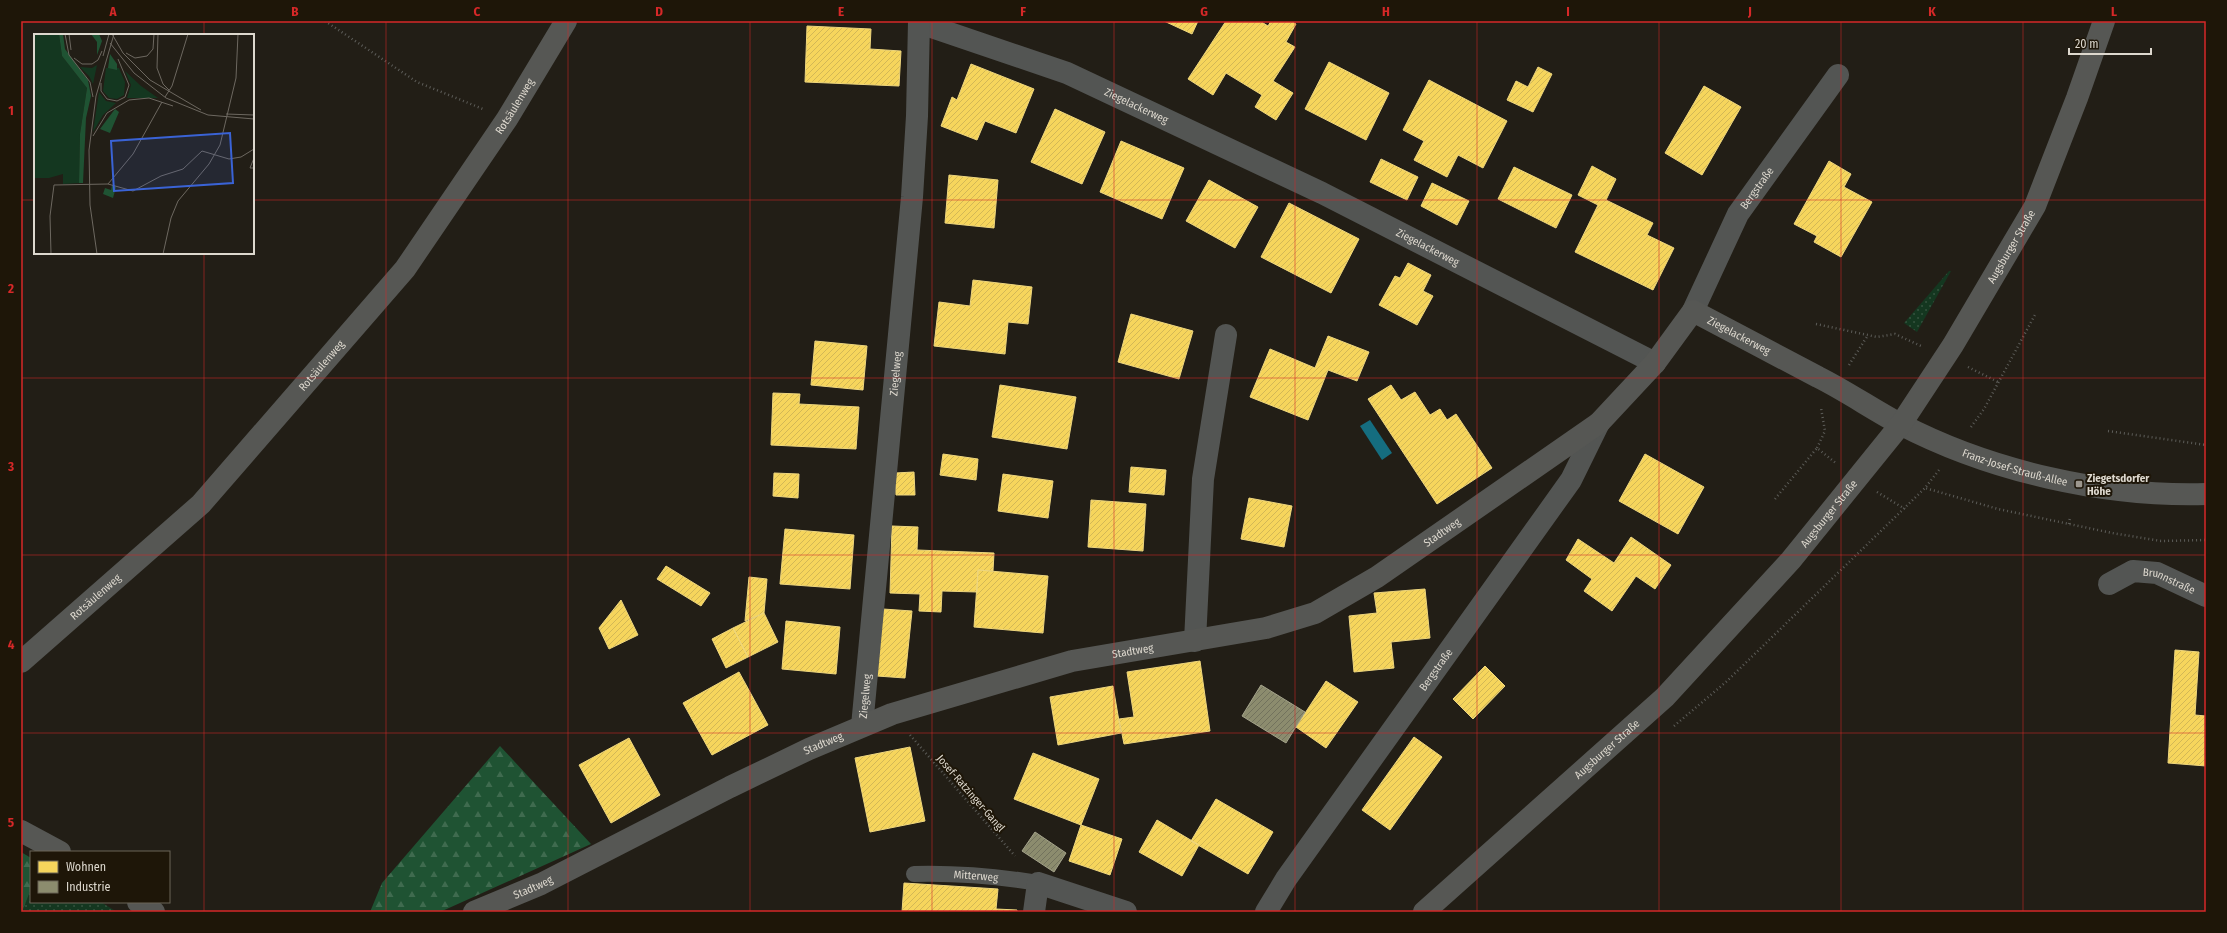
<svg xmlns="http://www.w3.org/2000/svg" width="2227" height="933" font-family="'Fira Sans Condensed',sans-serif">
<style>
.grass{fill:url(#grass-dots)}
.forest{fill:url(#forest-firs)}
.water{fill:#156d7f}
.homes{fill:url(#homes-hatch);stroke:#eed67e}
.industry{fill:url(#industry-hatch);stroke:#a4a38b}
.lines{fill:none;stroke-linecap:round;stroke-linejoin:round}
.path{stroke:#5d5d59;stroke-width:2.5;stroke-dasharray:1 3;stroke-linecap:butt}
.lane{stroke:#535553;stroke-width:16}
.street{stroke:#535553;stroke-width:22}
.secondary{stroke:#565754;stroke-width:22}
.grid{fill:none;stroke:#d62828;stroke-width:1;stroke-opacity:0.55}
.poi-dot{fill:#9c978e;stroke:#1e1608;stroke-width:1.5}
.labels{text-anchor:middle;stroke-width:4;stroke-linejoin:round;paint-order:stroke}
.street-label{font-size:11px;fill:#ddd8ce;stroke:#1e1608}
.poi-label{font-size:11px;font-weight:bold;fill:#ddd8ce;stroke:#1e1608;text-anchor:start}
.inset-road{fill:none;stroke:#6d6860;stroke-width:1}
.view{fill:#3a63d6;fill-opacity:0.15;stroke:#3a63d6;stroke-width:2}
.inset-edge{fill:none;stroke:#ddd8ce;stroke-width:2}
.neatline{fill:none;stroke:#d62828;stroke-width:1.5}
.grid-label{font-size:13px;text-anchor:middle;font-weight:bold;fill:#d62828}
</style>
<defs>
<pattern id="grass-dots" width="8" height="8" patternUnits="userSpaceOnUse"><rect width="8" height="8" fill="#143720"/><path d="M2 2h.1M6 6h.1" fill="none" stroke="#36533f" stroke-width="1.8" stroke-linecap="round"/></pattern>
<pattern id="forest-firs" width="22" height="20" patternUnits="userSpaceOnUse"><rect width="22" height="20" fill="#1f5333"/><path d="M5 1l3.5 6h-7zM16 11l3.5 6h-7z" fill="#3f6b4f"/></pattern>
<pattern id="homes-hatch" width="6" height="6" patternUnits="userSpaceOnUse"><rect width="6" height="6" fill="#f6d55c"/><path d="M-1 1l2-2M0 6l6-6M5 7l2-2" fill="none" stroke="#d2b756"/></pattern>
<pattern id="industry-hatch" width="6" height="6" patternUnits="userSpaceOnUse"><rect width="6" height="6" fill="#8c8c6e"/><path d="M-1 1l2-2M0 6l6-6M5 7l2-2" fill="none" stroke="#72725d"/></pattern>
</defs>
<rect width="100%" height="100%" fill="#221e16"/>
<!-- grass -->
<path class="grass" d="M1949,271H1951L1917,332L1904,323Z
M31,889V902H101L117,912H22Z"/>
<!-- forest -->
<path class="forest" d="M500,746L591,844L440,912H370L382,883Z
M21,852L31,858V889L22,912Z"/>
<!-- water -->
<path class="water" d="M1370,420L1392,453L1382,460L1360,426Z"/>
<!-- homes -->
<path class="homes" d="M1164,21H1198L1192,34Z
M1226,21H1260L1268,26L1271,21H1291L1296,24L1286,42L1295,47L1273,81L1293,93L1276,120L1255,107L1262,95L1226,73L1213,95L1188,79Z
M807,26L871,29L870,49L901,51L899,86L805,82Z
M1329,62L1389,93L1366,140L1305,109Z
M971,64L1034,89L1016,133L985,121L977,140L941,126L952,97L957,100Z
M1538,67L1552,74L1533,112L1507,100L1516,81L1528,87Z
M1429,80L1507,121L1483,168L1458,155L1447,177L1414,160L1424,141L1403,130Z
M1704,86L1741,107L1702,175L1665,153Z
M1055,109L1105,132L1082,184L1031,162Z
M1121,141L1184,168L1162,219L1100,192Z
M1381,159L1418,177L1407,200L1370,182Z
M1829,161L1851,174L1844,187L1872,202L1841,257L1814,242L1817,236L1794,224Z
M1592,166L1616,179L1606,200L1653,223L1647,235L1674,248L1653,290L1575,252L1598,205L1578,195Z
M1514,167L1572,195L1556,228L1498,199Z
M949,175L998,180L994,228L945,223Z
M1209,180L1258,207L1235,248L1186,221Z
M1432,183L1469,201L1457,225L1421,206Z
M1289,203L1359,239L1331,293L1261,257Z
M1408,263L1431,275L1423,291L1433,296L1417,325L1379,305L1395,276L1400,278Z
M973,280L1032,287L1028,324L1008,322L1005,354L934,346L939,302L970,306Z
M1131,314L1193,331L1179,379L1118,362Z
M1328,336L1369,352L1357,381L1328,370L1308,420L1250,397L1270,349L1315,368Z
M815,341L867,346L863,390L811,385Z
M1000,385L1076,397L1067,449L992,437Z
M1391,385L1401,400L1415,392L1430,415L1440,409L1447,420L1456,414L1492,468L1437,504L1368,399Z
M773,393L800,394L799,404L859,407L856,449L771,445Z
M943,454L978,459L976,480L940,475Z
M1645,454L1704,487L1678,534L1619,501Z
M1131,467L1166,470L1164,495L1129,492Z
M914,472L915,495H896L895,473Z
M774,473L799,474L798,498L773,496Z
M1003,474L1053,481L1048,518L998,511Z
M1249,498L1292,506L1284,547L1241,539Z
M1091,500L1146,504L1143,551L1088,547Z
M892,526L918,527L917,550L994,553L993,571L978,570L977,592L942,591L941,612L919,611L920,594L890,593Z
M785,529L854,535L850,589L780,584Z
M1631,537L1671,565L1655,589L1636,576L1612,611L1584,591L1592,579L1566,560L1578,539L1614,563Z
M666,566L710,593L701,606L657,579Z
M978,570L1048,576L1043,633L974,627Z
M749,577L767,579L764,613L745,621Z
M1425,589L1430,638L1391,642L1394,668L1354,672L1349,616L1377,613L1374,593Z
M621,600L638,635L609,649L599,628Z
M883,609L912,611L905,678L877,676Z
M764,613L778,642L748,657L733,628Z
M786,621L840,627L836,674L782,669Z
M733,628L748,657L726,668L712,639Z
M2175,650L2199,652L2195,715L2206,716V766L2168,763Z
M1200,661L1210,731L1124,744L1119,719L1134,717L1127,672Z
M1485,666L1505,686L1473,719L1453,699Z
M739,672L768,725L712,755L683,703Z
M1326,681L1358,702L1326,748L1296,727Z
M1113,686L1121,733L1058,745L1050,697Z
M1414,737L1442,757L1390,830L1362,810Z
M629,738L660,795L611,823L579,765Z
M910,747L925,821L870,832L855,758Z
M1033,753L1099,779L1081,825L1014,799Z
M1216,799L1273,832L1248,874L1191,841Z
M1157,820L1199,845L1182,876L1139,852Z
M1081,825L1122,839L1110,875L1069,861Z
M904,883L998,889L996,909L1017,910V912H902Z"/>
<!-- industry -->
<path class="industry" d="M1261,685L1305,712L1286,743L1242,716Z
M1035,832L1066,853L1054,872L1022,851Z"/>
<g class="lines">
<!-- path -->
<path class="path" d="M325,21L417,82L483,109
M1816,324L1877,337L1895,334L1921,346
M1849,365L1868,335
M1968,367L1998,382
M1971,427L1984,409L2036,313
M2108,431L2206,445
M1817,448L1825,431L1821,408
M1939,470L1925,488L1998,509L2112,533L2161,541L2206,540
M1877,492L1905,509
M1775,499L1817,448L1837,464
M2069,524L2070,517
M1674,726L1726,682L1925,488
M910,735L1015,856"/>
<!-- lane -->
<path class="lane" id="s1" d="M914,874C956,873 996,876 1038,883"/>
<!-- street -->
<g class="street">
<path id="s2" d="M920,23L1067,73L1322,193L1655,363"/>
<path id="s3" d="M1693,311L1738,214L1838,75"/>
<path id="s4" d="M2109,584L2133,571L2157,573L2206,596"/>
<path d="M1195,641L1203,479L1226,335"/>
<path id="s5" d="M862,726L912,197L917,116L919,21"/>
<path d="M1034,912L1038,883L1126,912"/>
<path id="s6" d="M1266,912L1286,879L1571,480L1599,423"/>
</g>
<!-- secondary -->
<g class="secondary">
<path id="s7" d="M21,662L201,504L405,269L507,119L566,21"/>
<path d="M21,831L60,852"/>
<path d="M138,902L154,912"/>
<path id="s8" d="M474,912L541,884L730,787L809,749L892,714L1072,661L1266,628L1315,613L1377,577L1599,423L1655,363L1693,311C1734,333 1777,355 1818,377C1846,391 1872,409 1900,424C1990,471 2104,497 2206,494"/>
<path id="s9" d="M1424,912L1665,697L1791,560L1901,424L1953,345L2035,206L2077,98L2104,21"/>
</g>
</g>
<!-- grid -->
<path class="grid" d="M204,21V35M386,21V912M568,21V912M750,21V912M932,21V912M1114,21V912M1295,21V912M1477,21V912M1659,21V912M1841,21V912M2023,21V912M21,200H35M253,200H2206M204,253V912M21,378H2206M21,555H2206M21,733H2206"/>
<!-- markers -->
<rect class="poi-dot" x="2075" y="480" width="8" height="8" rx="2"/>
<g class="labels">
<!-- street labels -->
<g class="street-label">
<text dy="4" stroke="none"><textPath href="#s2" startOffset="232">Ziegelackerweg</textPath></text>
<text dy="4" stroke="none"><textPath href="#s7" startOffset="747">Rotsäulenweg</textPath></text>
<text dy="4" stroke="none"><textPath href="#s3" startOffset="139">Bergstraße</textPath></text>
<text dy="4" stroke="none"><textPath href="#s2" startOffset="556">Ziegelackerweg</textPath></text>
<text dy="4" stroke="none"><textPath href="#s9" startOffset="893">Augsburger Straße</textPath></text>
<text dy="4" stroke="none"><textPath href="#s8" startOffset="1439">Ziegelackerweg</textPath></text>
<text dy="4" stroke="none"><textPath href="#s7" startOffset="423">Rotsäulenweg</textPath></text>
<text dy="4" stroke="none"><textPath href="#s5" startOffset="354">Ziegelweg</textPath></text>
<text dy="4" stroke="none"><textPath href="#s8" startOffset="1746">Franz-Josef-Strauß-Allee</textPath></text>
<text dy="4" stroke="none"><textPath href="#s9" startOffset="569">Augsburger Straße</textPath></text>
<text dy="4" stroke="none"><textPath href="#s8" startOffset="1049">Stadtweg</textPath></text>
<text dy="4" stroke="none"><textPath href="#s4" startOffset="65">Brunnstraße</textPath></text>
<text dy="4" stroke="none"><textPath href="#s7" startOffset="99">Rotsäulenweg</textPath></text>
<text dy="4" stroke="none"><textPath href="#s8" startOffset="712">Stadtweg</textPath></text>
<text dy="4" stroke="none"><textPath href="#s6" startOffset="296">Bergstraße</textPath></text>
<text dy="4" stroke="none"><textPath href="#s5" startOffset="30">Ziegelweg</textPath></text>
<text dy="4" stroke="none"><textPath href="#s8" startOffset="388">Stadtweg</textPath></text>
<text dy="4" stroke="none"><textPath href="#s9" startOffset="245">Augsburger Straße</textPath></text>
<text transform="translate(971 793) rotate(49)" y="4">Josef-Ratzinger-Gangl</text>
<text dy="4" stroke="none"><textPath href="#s1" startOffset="62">Mitterweg</textPath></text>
<text dy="4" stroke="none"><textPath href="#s8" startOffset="64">Stadtweg</textPath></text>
</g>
<!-- poi labels -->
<g class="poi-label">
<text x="2087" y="482">Ziegetsdorfer<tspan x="2087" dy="13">Höhe</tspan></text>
</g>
</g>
<!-- overview -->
<g transform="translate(34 34)">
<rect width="220" height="220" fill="#221e16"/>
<path d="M0,0H25L28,22L53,54L46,100L45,149L29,150V140L15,144H0ZM63,31L59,50L55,42L46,33L58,34ZM72,34H85L91,48L90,61L83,65L75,64L69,57ZM91,37L107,52L124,64H93L97,51ZM65,58L72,67L82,69L69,81L59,98Z" fill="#143720"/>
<path d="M25,0H29L31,15L54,46L57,62L52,84L49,149H45L46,100L53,54L28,22ZM57,0H65L68,7L63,21V8ZM76,20L83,30V36L74,34ZM81,75L85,78L76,99L66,95ZM78,151L82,153L79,164L69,160L71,154L77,156Z" fill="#1f5333"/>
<path class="inset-road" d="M31,0L35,21L56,48L59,63M35,0L37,16M78,0L89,19L116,46L167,76M124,0L123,34L129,50L135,56M76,9L100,39L132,64L174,81L220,85M92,19L101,24L113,22L119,15L120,0M69,22L75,0M40,24L48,30H58L64,26L68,17M67,49V57L73,65L83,67L91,63L95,51L84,25M131,63L138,52L154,0M192,80L220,81M59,102L73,79L95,66L115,64L139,72M220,124L216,134H220M74,150L99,120L128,68M17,220L16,182L20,151L74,150L99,157L127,142L149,135L168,117L195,125L207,123L220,115M63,220L56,171L55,116L62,62L80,0M129,220L137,184L144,167L175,130L186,111L202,44L204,0"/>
<path class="view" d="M196,99L199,149L80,157L77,107Z"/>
<rect width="220" height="220" class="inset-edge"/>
</g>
<!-- border -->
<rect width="2227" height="933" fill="none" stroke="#1e1608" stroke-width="44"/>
<!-- legend -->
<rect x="30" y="851" width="140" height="52" fill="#1e1608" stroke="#6a6457"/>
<rect x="38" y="861" width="20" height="12" fill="#f6d55c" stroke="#6a6457"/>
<text x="66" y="871" font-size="12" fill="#ddd8ce">Wohnen</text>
<rect x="38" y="881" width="20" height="12" fill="#8c8c6e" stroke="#6a6457"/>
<text x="66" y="891" font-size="12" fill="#ddd8ce">Industrie</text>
<!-- scale -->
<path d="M2069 48v6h82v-6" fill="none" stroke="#ddd8ce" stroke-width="2"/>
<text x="2075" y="48" font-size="12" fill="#ddd8ce" stroke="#1e1608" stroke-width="3" paint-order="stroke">20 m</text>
<rect x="22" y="22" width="2183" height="889" class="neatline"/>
<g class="grid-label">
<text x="113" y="16">A</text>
<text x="295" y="16">B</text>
<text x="477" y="16">C</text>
<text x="659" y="16">D</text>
<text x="841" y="16">E</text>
<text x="1023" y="16">F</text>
<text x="1204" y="16">G</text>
<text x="1386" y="16">H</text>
<text x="1568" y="16">I</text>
<text x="1750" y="16">J</text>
<text x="1932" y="16">K</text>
<text x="2114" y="16">L</text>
<text x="11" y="115">1</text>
<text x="11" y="293">2</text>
<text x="11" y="471">3</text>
<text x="11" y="649">4</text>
<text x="11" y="827">5</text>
</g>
</svg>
